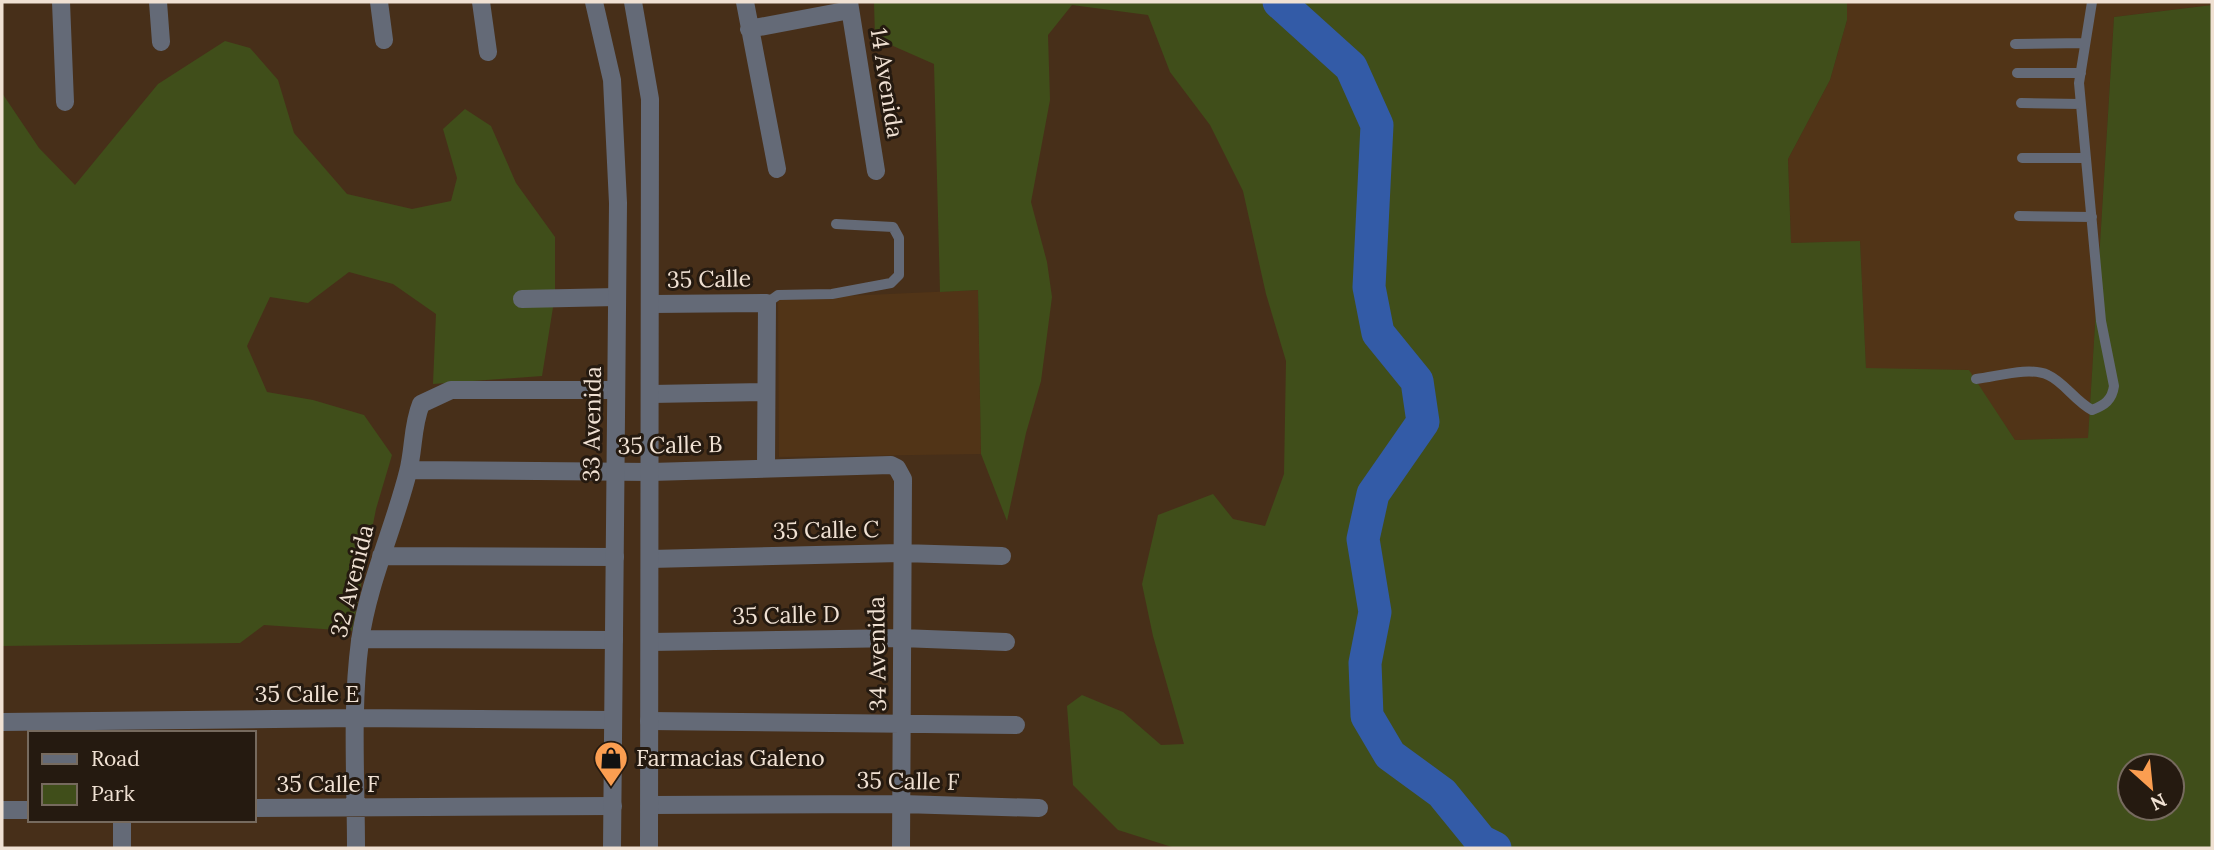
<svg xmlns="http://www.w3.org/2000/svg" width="2214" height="850" font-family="Lora,serif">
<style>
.built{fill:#513417}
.green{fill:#404e1a;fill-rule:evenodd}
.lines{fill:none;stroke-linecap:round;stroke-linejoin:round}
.river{stroke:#335ba7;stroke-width:33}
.service{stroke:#646a77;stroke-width:10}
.minor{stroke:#646a77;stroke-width:18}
.tertiary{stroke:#646a77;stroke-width:18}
.labels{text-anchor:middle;stroke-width:6;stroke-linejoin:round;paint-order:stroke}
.street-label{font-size:23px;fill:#f0e1d3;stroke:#251a10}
.poi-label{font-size:23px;fill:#f0e1d3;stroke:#251a10;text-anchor:start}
</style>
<rect width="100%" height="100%" fill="#472f19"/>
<!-- built -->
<path class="built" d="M1847,2H2212V5L2114,17L2088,439L2015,440L1968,370L1866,369L1860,242L1791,243L1788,159L1830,80L1847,20Z
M978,290L981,454L779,457L778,299Z"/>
<!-- green -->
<path class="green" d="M874,2H1847V20L1830,80L1788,159L1791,243L1860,241L1866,368L1969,370L2015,440L2088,438L2114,17L2212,5V848H1175L1118,830L1073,785L1067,706L1082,695L1123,712L1161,745L1184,744L1153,636L1142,584L1158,515L1213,494L1233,519L1265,526L1284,474L1286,361L1266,294L1243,191L1210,125L1170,72L1148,15L1072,5L1048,35L1050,100L1031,202L1047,262L1052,297L1041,381L1026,433L1007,521L981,454L978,290L940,292L934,64L875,38ZM2130,766H2172V808H2130Z
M225,41L250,48L278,80L294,133L347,194L412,209L451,201L457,178L443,129L465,109L491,126L516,183L555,237V295L542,376L433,384L436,314L393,284L349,272L308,303L270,297L247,346L267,392L313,400L364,415L392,455L376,509L352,631L264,625L240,643L2,646V93L39,148L75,185L158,84Z"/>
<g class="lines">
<!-- river -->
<path class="river" d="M1279,2L1351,67L1377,125L1369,287L1378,333L1417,381L1423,422L1373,494L1363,539L1375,612L1365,663L1367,716L1390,755L1442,793L1481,841L1495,848"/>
<!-- service -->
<path class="service" d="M2015,44L2084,43
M2017,73H2081
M2021,103L2081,104
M2022,158H2086
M2019,216L2092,217
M767,303L778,295L832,294L891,283L899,275V238L893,227L836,224
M1976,379C1996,377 2029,366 2048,375C2064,382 2075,401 2092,410C2105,405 2112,400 2114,386L2101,321L2079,83L2092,2"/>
<!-- minor -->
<path class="minor" d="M61,2L65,102
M158,2L161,42
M379,2L384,40
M481,2L488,52
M745,2L777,169
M849,2L876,171
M749,29L850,10
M522,299L617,297
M652,304L767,303L766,467
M651,394L766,392
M409,470L651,472L891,465L897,468L903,479L901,848
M381,556L615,557
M650,559L901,553L1002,556
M360,639L614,640
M650,642L901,638L1006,642
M649,721L1016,725
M2,722L356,718L613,720
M650,805L902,804L1039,808
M254,808L613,806
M2,810H30
M122,820V848
M356,848C356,780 351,709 360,641C368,583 394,528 408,472C414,449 412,426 421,404L451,390H616"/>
<!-- tertiary -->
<path class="tertiary" d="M594,2L612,80L618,203L612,848
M633,2L650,99L649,848"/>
</g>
<!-- icons -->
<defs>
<g id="shop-pin" transform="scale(1.75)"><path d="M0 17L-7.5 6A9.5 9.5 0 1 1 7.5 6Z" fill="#fb9e51" stroke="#251a10"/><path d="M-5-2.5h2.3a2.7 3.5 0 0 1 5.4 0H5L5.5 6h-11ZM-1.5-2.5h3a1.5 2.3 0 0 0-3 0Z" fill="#111"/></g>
</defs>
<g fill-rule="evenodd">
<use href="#shop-pin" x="611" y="758"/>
</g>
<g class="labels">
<!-- street labels -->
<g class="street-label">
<text transform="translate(887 83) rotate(81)" y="8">14 Avenida</text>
<text transform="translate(709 279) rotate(-1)" y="8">35 Calle</text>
<text transform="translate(592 424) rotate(-89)" y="8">33 Avenida</text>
<text transform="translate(670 445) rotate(-1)" y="8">35 Calle B</text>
<text transform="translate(826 530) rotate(-1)" y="8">35 Calle C</text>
<text transform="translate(352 581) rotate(-76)" y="8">32 Avenida</text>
<text transform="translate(786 615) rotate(-1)" y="8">35 Calle D</text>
<text transform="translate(877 654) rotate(-91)" y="8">34 Avenida</text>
<text x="307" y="702">35 Calle E</text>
<text transform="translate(908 781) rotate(1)" y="8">35 Calle F</text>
<text x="328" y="792">35 Calle F</text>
</g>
<!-- poi labels -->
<g class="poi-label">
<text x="636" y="766">Farmacias Galeno</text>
</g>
</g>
<!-- border -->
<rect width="2214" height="850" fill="none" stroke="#f0e1d3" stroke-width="7"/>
<!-- legend -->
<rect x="28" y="731" width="228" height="91" fill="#251a10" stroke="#766a5e" stroke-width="2"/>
<rect x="42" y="754" width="35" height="10" fill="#646a77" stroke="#766a5e" stroke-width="2"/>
<text x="91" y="766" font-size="21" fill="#f0e1d3">Road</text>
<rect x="42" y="784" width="35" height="21" fill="#404e1a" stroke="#766a5e" stroke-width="2"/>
<text x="91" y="801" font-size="21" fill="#f0e1d3">Park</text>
<!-- north arrow -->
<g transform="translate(2151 787) rotate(153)"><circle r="33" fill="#251a10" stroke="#766a5e" stroke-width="2"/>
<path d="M0-5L12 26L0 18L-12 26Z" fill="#fb9e51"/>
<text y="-10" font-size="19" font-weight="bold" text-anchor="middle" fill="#f0e1d3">N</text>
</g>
</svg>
